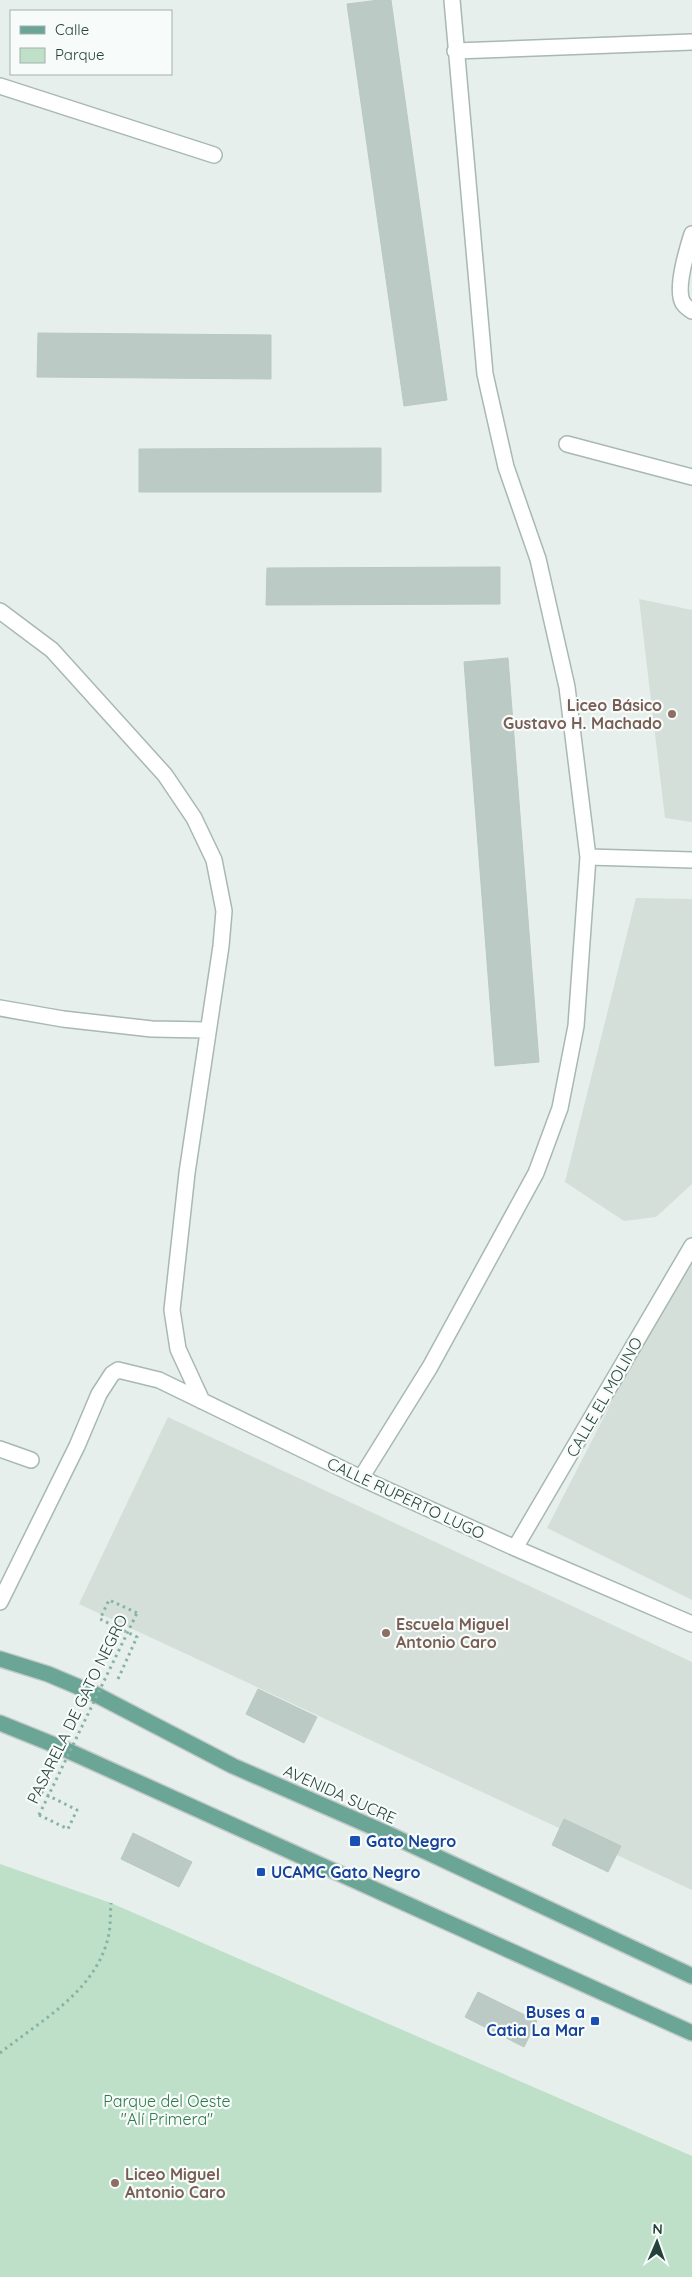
<svg xmlns="http://www.w3.org/2000/svg" width="692" height="2277" font-family="Quicksand,sans-serif">
<style>
.built{fill:#d4dfda}
.green{fill:#bfe0c8}
.building{fill:#bbcac4;stroke:#b8c9c2}
.lines{fill:none;stroke-linecap:round;stroke-linejoin:round}
.lane-casing{stroke:#a8b8b2;stroke-width:18}
.street-casing{stroke:#a8b8b2;stroke-width:18}
.primary-casing{stroke:#c2cac8;stroke-width:18}
.path{stroke:#86b3a5;stroke-width:3;stroke-dasharray:2.5 4;stroke-linecap:butt}
.lane{stroke:#fff;stroke-width:15}
.street{stroke:#fff;stroke-width:15}
.primary{stroke:#6aa596;stroke-width:15}
.path-bridge{stroke:#86b3a5;stroke-width:3;stroke-dasharray:2.5 4;stroke-linecap:butt}
.education-dot{fill:#8d6e63;stroke:#f7fbf9;stroke-width:2}
.transit-dot{fill:#1a4fb4;stroke:#f7fbf9;stroke-width:2}
.labels{text-anchor:middle;stroke-width:4.5;stroke-linejoin:round;paint-order:stroke}
.education-label{font-size:16px;font-weight:bold;fill:#785e54;stroke:#f7fbf9;text-anchor:start}
.street-label{font-size:16px;fill:#24423a;stroke:#f7fbf9}
.transit-label{font-size:16px;font-weight:bold;fill:#164399;stroke:#f7fbf9;text-anchor:start}
.park-label{font-size:16px;fill:#2d7a4b;stroke:#f7fbf9}
</style>
<rect width="100%" height="100%" fill="#e6efeb"/>
<!-- built -->
<path class="built" d="M639,599L692,610V822L665,818Z
M636,898L692,899V1184L656,1217L624,1221L565,1182Z
M692,1252V1600L547,1528L681,1267Z
M168,1417L692,1662V1890L79,1604Z"/>
<!-- green -->
<path class="green" d="M0,1864L111,1903L692,2156V2277H0Z"/>
<!-- building -->
<path class="building" d="M379,0H391L447,400L404,406L347,4Z
M38,333L271,335V379L37,377Z
M381,448V492H139V449Z
M500,567V604L266,605L267,568Z
M508,658L539,1062L495,1066L464,662Z
M258,1689L317,1717L304,1743L246,1714Z
M564,1819L621,1846L608,1872L552,1845Z
M133,1833L192,1862L179,1887L121,1859Z
M478,1992L537,2021L524,2047L465,2017Z"/>
<g class="lines">
<!-- lane casing -->
<g class="lane-casing">
<path id="lane" d="M0,1449L31,1460"/>
</g>
<!-- street casing -->
<g class="street-casing">
<path id="street" d="M455,51L692,42
M0,86L214,155
M692,234C687,250 675,289 683,303C685,306 689,309 692,311
M567,444L692,477
M0,611L52,650L165,775L194,818L214,860L224,911L221,946L187,1173L172,1310L178,1349L202,1401
M588,857L692,860
M0,1008L63,1019L152,1029L207,1030
M361,1478L430,1367L536,1173L560,1108L576,1026L588,857L567,687L538,559L506,467L485,374L452,0
M515,1548L692,1246
M0,1602L77,1446L99,1394L112,1374L118,1370L159,1380L361,1478L515,1548L692,1624"/>
</g>
<!-- primary casing -->
<g class="primary-casing">
<path id="primary" d="M0,1659L48,1674L93,1693L233,1766L384,1832L692,1976
M0,1723L62,1748L692,2033"/>
</g>
<!-- path -->
<path class="path" d="M118,1679L137,1637L100,1619L109,1600L137,1613
M39,1815L68,1829L77,1810L39,1791L51,1768
M0,2053C40,2021 95,1992 108,1938C111,1927 110,1914 111,1903"/>
<!-- lane -->
<use href="#lane" class="lane"/>
<!-- street -->
<use href="#street" class="street"/>
<!-- primary -->
<use href="#primary" class="primary"/>
<!-- path-bridge -->
<path class="path-bridge" d="M39,1815L137,1613"/>
</g>
<!-- markers -->
<g class="education-dot">
<circle cx="672" cy="714" r="5"/>
<circle cx="386" cy="1633" r="5"/>
<circle cx="115" cy="2183" r="5"/>
</g>
<g class="transit-dot">
<rect x="349" y="1835" width="12" height="12" rx="2.5"/>
<rect x="256" y="1867" width="10" height="10" rx="2.5"/>
<rect x="590" y="2016" width="10" height="10" rx="2.5"/>
</g>
<g class="labels">
<!-- education labels -->
<g class="education-label">
<text x="662" y="711" text-anchor="end">Liceo Básico<tspan x="662" dy="18">Gustavo H. Machado</tspan></text>
<text x="396" y="1630">Escuela Miguel<tspan x="396" dy="18">Antonio Caro</tspan></text>
<text x="125" y="2180">Liceo Miguel<tspan x="125" dy="18">Antonio Caro</tspan></text>
</g>
<!-- street labels -->
<g class="street-label">
<text transform="translate(604 1397) rotate(-60)" y="6">CALLE EL MOLINO</text>
<text transform="translate(406 1498) rotate(25)" y="6">CALLE RUPERTO LUGO</text>
<text transform="translate(77 1709) rotate(-64)" y="6">PASARELA DE GATO NEGRO</text>
<text transform="translate(340 1794) rotate(24)" y="6">AVENIDA SUCRE</text>
</g>
<!-- transit labels -->
<g class="transit-label">
<text x="366" y="1847">Gato Negro</text>
<text x="271" y="1878">UCAMC Gato Negro</text>
<text x="585" y="2018" text-anchor="end">Buses a<tspan x="585" dy="18">Catia La Mar</tspan></text>
</g>
<!-- park labels -->
<g class="park-label">
<text x="167" y="2107">Parque del Oeste<tspan x="167" dy="18">"Alí Primera"</tspan></text>
</g>
</g>
<!-- legend -->
<rect x="10" y="10" width="162" height="65" fill="#f7fbf9" stroke="#a3b1ad"/>
<rect x="20" y="26" width="25" height="8" fill="#6aa596" stroke="#a3b1ad"/>
<text x="55" y="35" font-size="15" fill="#24423a">Calle</text>
<rect x="20" y="48" width="25" height="15" fill="#bfe0c8" stroke="#a3b1ad"/>
<text x="55" y="60" font-size="15" fill="#24423a">Parque</text>
<!-- north arrow -->
<g transform="translate(657 2242) rotate(2)" stroke="#f7fbf9" stroke-width="4" paint-order="stroke">
<path d="M0-4L9 19L0 12L-9 19Z" fill="#24423a"/>
<text y="-8" font-size="14" font-weight="bold" text-anchor="middle" fill="#24423a">N</text>
</g>
</svg>
